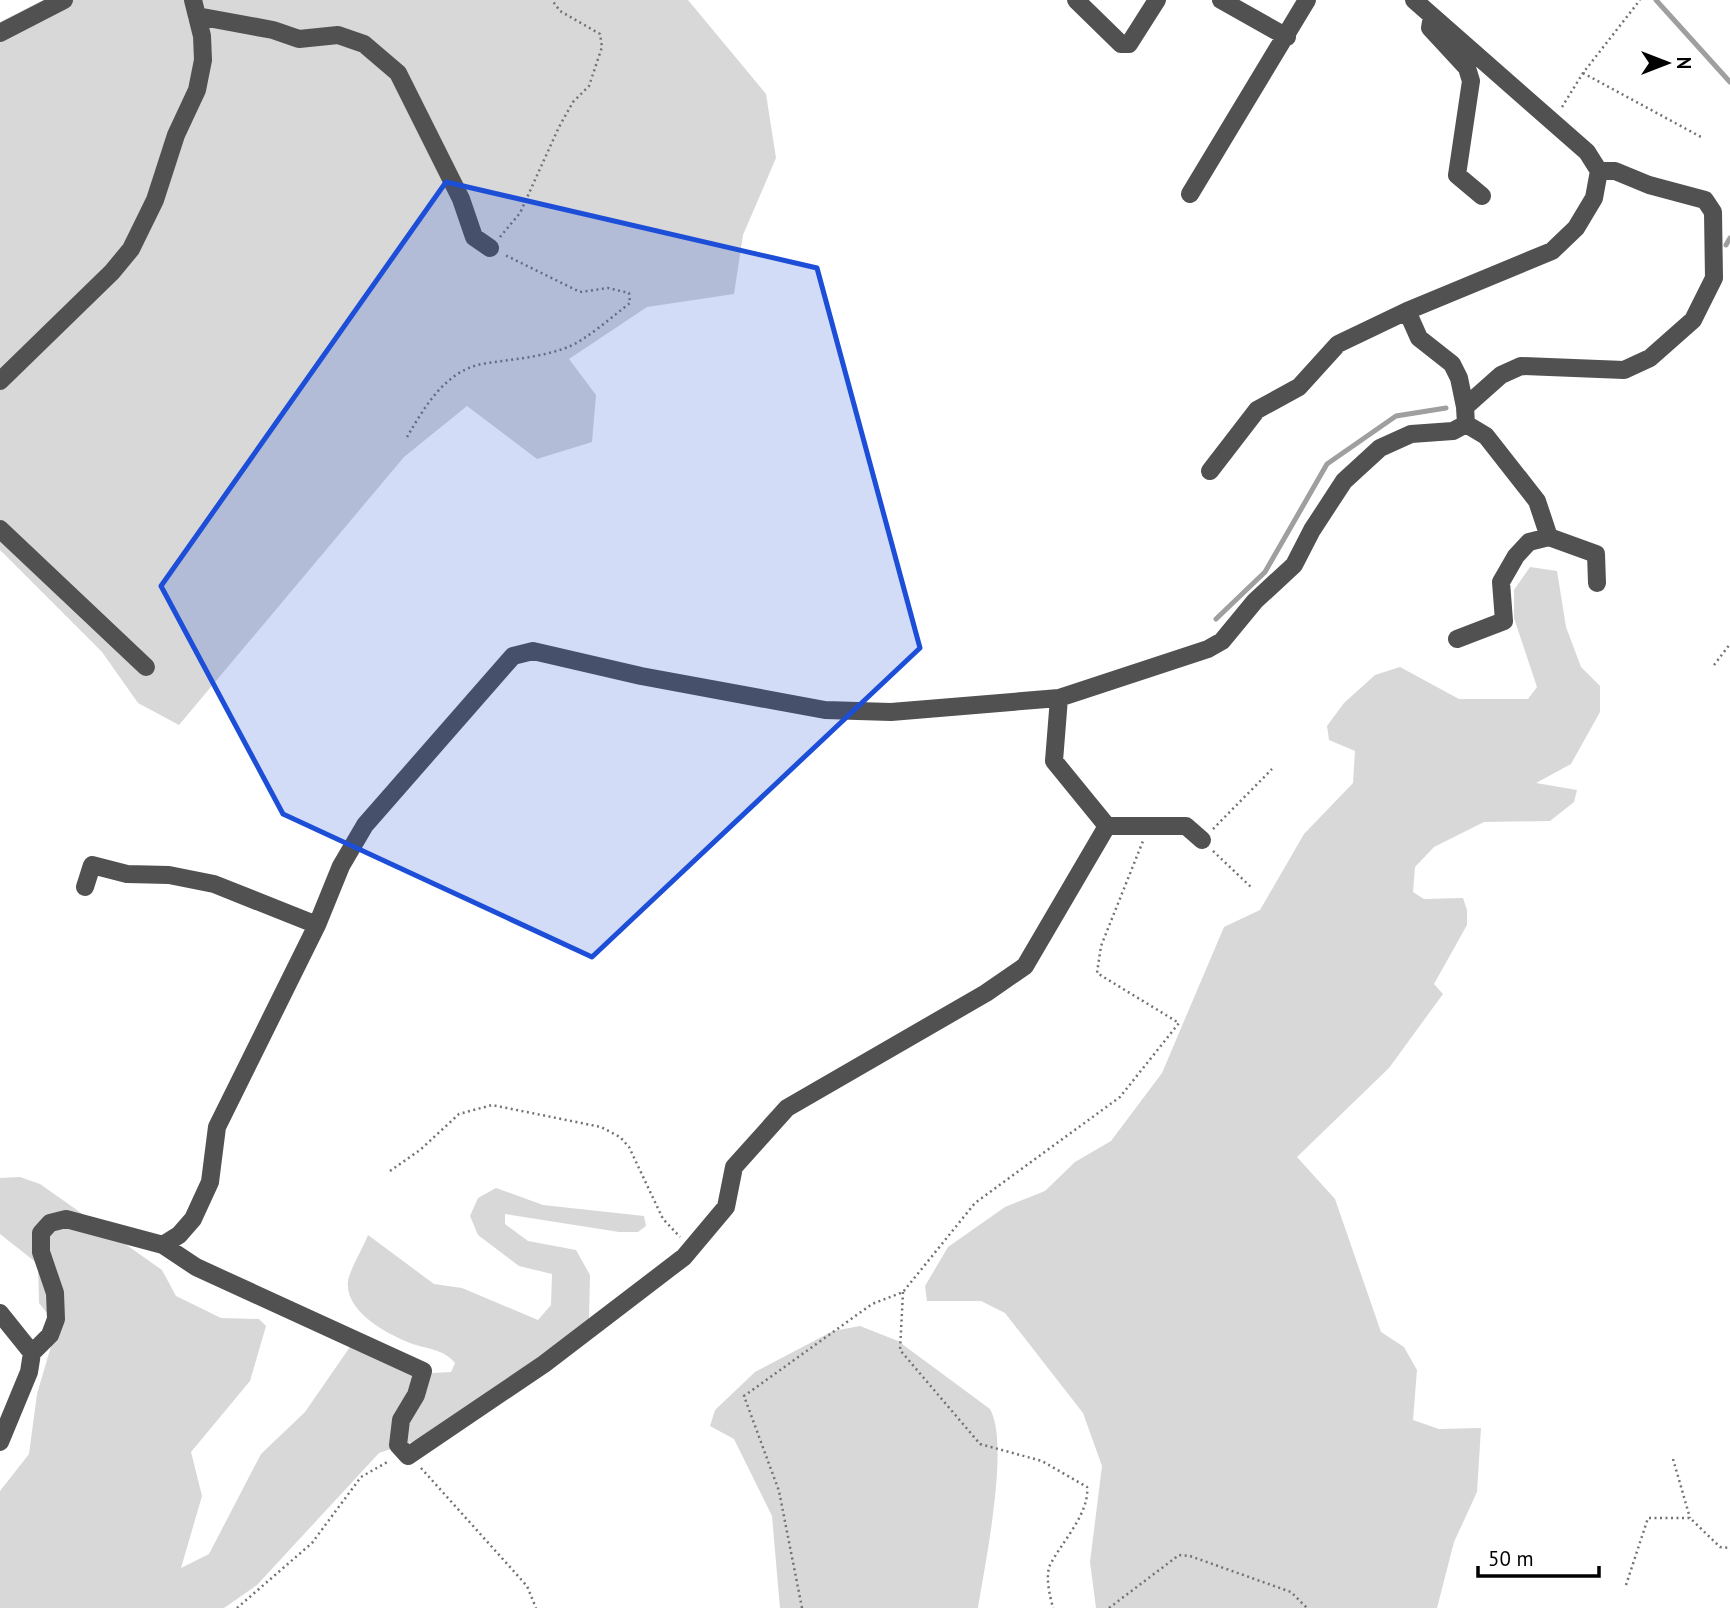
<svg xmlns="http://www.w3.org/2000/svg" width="1730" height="1608" font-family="'PT Sans',sans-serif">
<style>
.green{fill:#d8d8d8}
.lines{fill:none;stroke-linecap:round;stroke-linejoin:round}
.stream{stroke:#9f9f9f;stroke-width:5}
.path{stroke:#737373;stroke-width:2.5;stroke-dasharray:2 3.5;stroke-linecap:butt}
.minor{stroke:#515151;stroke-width:18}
.marked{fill:#1d4ed8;fill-opacity:0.2;stroke:#1d4ed8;stroke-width:5;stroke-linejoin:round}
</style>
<rect width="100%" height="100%" fill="#fff"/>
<!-- green -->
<path class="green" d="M43,0H688L766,94L776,158L743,235L734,294L647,307L569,359L596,395L592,442L537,459L467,406L404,457L179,725L138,703L102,652L0,550V22Z
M1530,567L1557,571L1566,627L1581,667L1600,686V712L1571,764L1536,783L1577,790L1574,802L1550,821L1484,822L1434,847L1415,867L1413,892L1424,899L1463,898L1467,910V925L1434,984L1443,994L1389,1068L1297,1157L1335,1199L1381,1332L1404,1347L1417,1370L1413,1420L1439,1429L1481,1428L1477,1492L1454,1542L1437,1608H1096L1090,1562L1102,1466L1083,1413L1005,1313L981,1301H927L925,1286L948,1247L1005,1207L1045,1191L1075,1162L1111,1141L1162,1073L1224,927L1260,910L1304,834L1353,783L1355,751L1329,740L1327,726L1344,703L1375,675L1400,667L1459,699H1528L1537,687L1514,618V590Z
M20,1177L40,1184L162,1270L176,1296L221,1318L259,1319L266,1326L250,1381L191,1452L202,1496L181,1568L209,1554L261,1454L305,1412L352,1344L412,1374L451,1372L455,1363C446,1351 430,1349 416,1345C392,1337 344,1313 348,1281C350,1269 363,1248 368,1235L434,1284L462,1288L538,1320L551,1305L552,1274L519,1266L478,1235L470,1216L478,1198L496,1188L543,1205L644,1216L646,1226L638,1232H619L505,1214V1224L528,1241L576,1250L590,1275L589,1320L433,1435L379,1453L257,1585L224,1608H0V1491L29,1454L37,1394L57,1326L39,1303L38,1264L0,1234V1178Z
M860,1326L898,1341L990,1409C1010,1444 985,1564 978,1608H780L772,1516L734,1439L710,1426L715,1410L755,1372L833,1331Z"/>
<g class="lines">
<!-- stream -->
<path class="stream" d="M1656,0L1730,82
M1726,245L1730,238
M1216,619L1265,572L1327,464L1396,416L1446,408"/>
<!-- path -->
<path class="path" d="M1583,73L1701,137
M1562,107L1583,73L1640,0
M500,237L520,213L559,127L573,102L589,86L602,47L600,34L560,11L552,0
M407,437C424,408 445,371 482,364C511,359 540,358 568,347C586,340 613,316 630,303L629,293L608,288L580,292L505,255
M1714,665L1730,644
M1213,829L1272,769
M1213,851L1252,888
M390,1171L420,1150L459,1114L492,1105L601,1127L620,1137L629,1147L663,1219L680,1237
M903,1292L900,1350L980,1444L1042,1461L1087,1487C1090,1513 1061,1543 1050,1565C1045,1577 1050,1596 1053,1608
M1673,1459L1690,1518
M421,1468L527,1586L536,1608
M1626,1585L1648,1518H1690L1720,1547L1730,1548
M237,1608L312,1543L361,1477L389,1461
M802,1608L779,1491L744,1396L872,1304L903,1292L975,1203L1120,1097L1179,1023L1097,973L1101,946L1143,841
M1109,1608L1179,1555L1190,1556L1291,1592L1307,1608"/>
<!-- minor -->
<path class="minor" d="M1076,0L1121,44H1129L1157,0
M1221,0L1287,37
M197,16L273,30L299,39L338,35L364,44L398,73L461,199L474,237L490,248
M1431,22L1430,28L1467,68L1471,81L1457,175L1482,196
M0,33L64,0
M1190,194L1307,0
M0,381L112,272L131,249L155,200L176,135L197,90L203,60L202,36L193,0
M1465,407L1501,375L1521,366L1624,370L1650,358L1693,320L1714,278L1713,212L1705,200L1649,185L1615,171H1599
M1210,471L1257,410L1299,387L1338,344L1407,311L1552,251L1576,228L1594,198L1599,171L1587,152L1414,0
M0,529L146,667
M1549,537L1596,554L1597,583
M1457,639L1504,621L1501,582L1516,556L1529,542L1549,537L1537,501L1486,436L1466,424
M1059,698L1054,761L1107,826H1186L1202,840
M85,887L92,865L127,874L169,875L214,884L317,925
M163,1245L196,1267L423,1371L416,1395L401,1420L398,1445L408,1456L544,1364L684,1257L726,1207L734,1167L787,1108L986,993L1025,966L1107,826
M0,1313L32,1353L29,1372L0,1442
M32,1353L50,1335L56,1319L55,1293L41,1252V1233L50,1223L66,1219L163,1245L179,1235L193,1219L210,1182L217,1127L317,925L341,866L365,825L513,656L533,651L641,676L825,710L891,712L1059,698L1208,649L1222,641L1255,601L1294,565L1312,530L1344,481L1380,448L1411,434L1453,431L1466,424L1465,407L1459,378L1452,364L1419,338L1407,311"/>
</g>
<!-- marked area -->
<path class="marked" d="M446,182L817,268L920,648L592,957L283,814L161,586Z"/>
<!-- north arrow -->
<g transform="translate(1667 63) rotate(90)" stroke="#ffffff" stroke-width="5" paint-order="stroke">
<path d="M0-5L12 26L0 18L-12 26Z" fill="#000000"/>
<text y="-10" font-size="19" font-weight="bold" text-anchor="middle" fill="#000000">N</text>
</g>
<!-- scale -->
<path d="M1478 1566v10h121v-10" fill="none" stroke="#000000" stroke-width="3.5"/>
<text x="1488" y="1566" font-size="21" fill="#000000" stroke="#ffffff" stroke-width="5" paint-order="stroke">50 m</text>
</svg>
